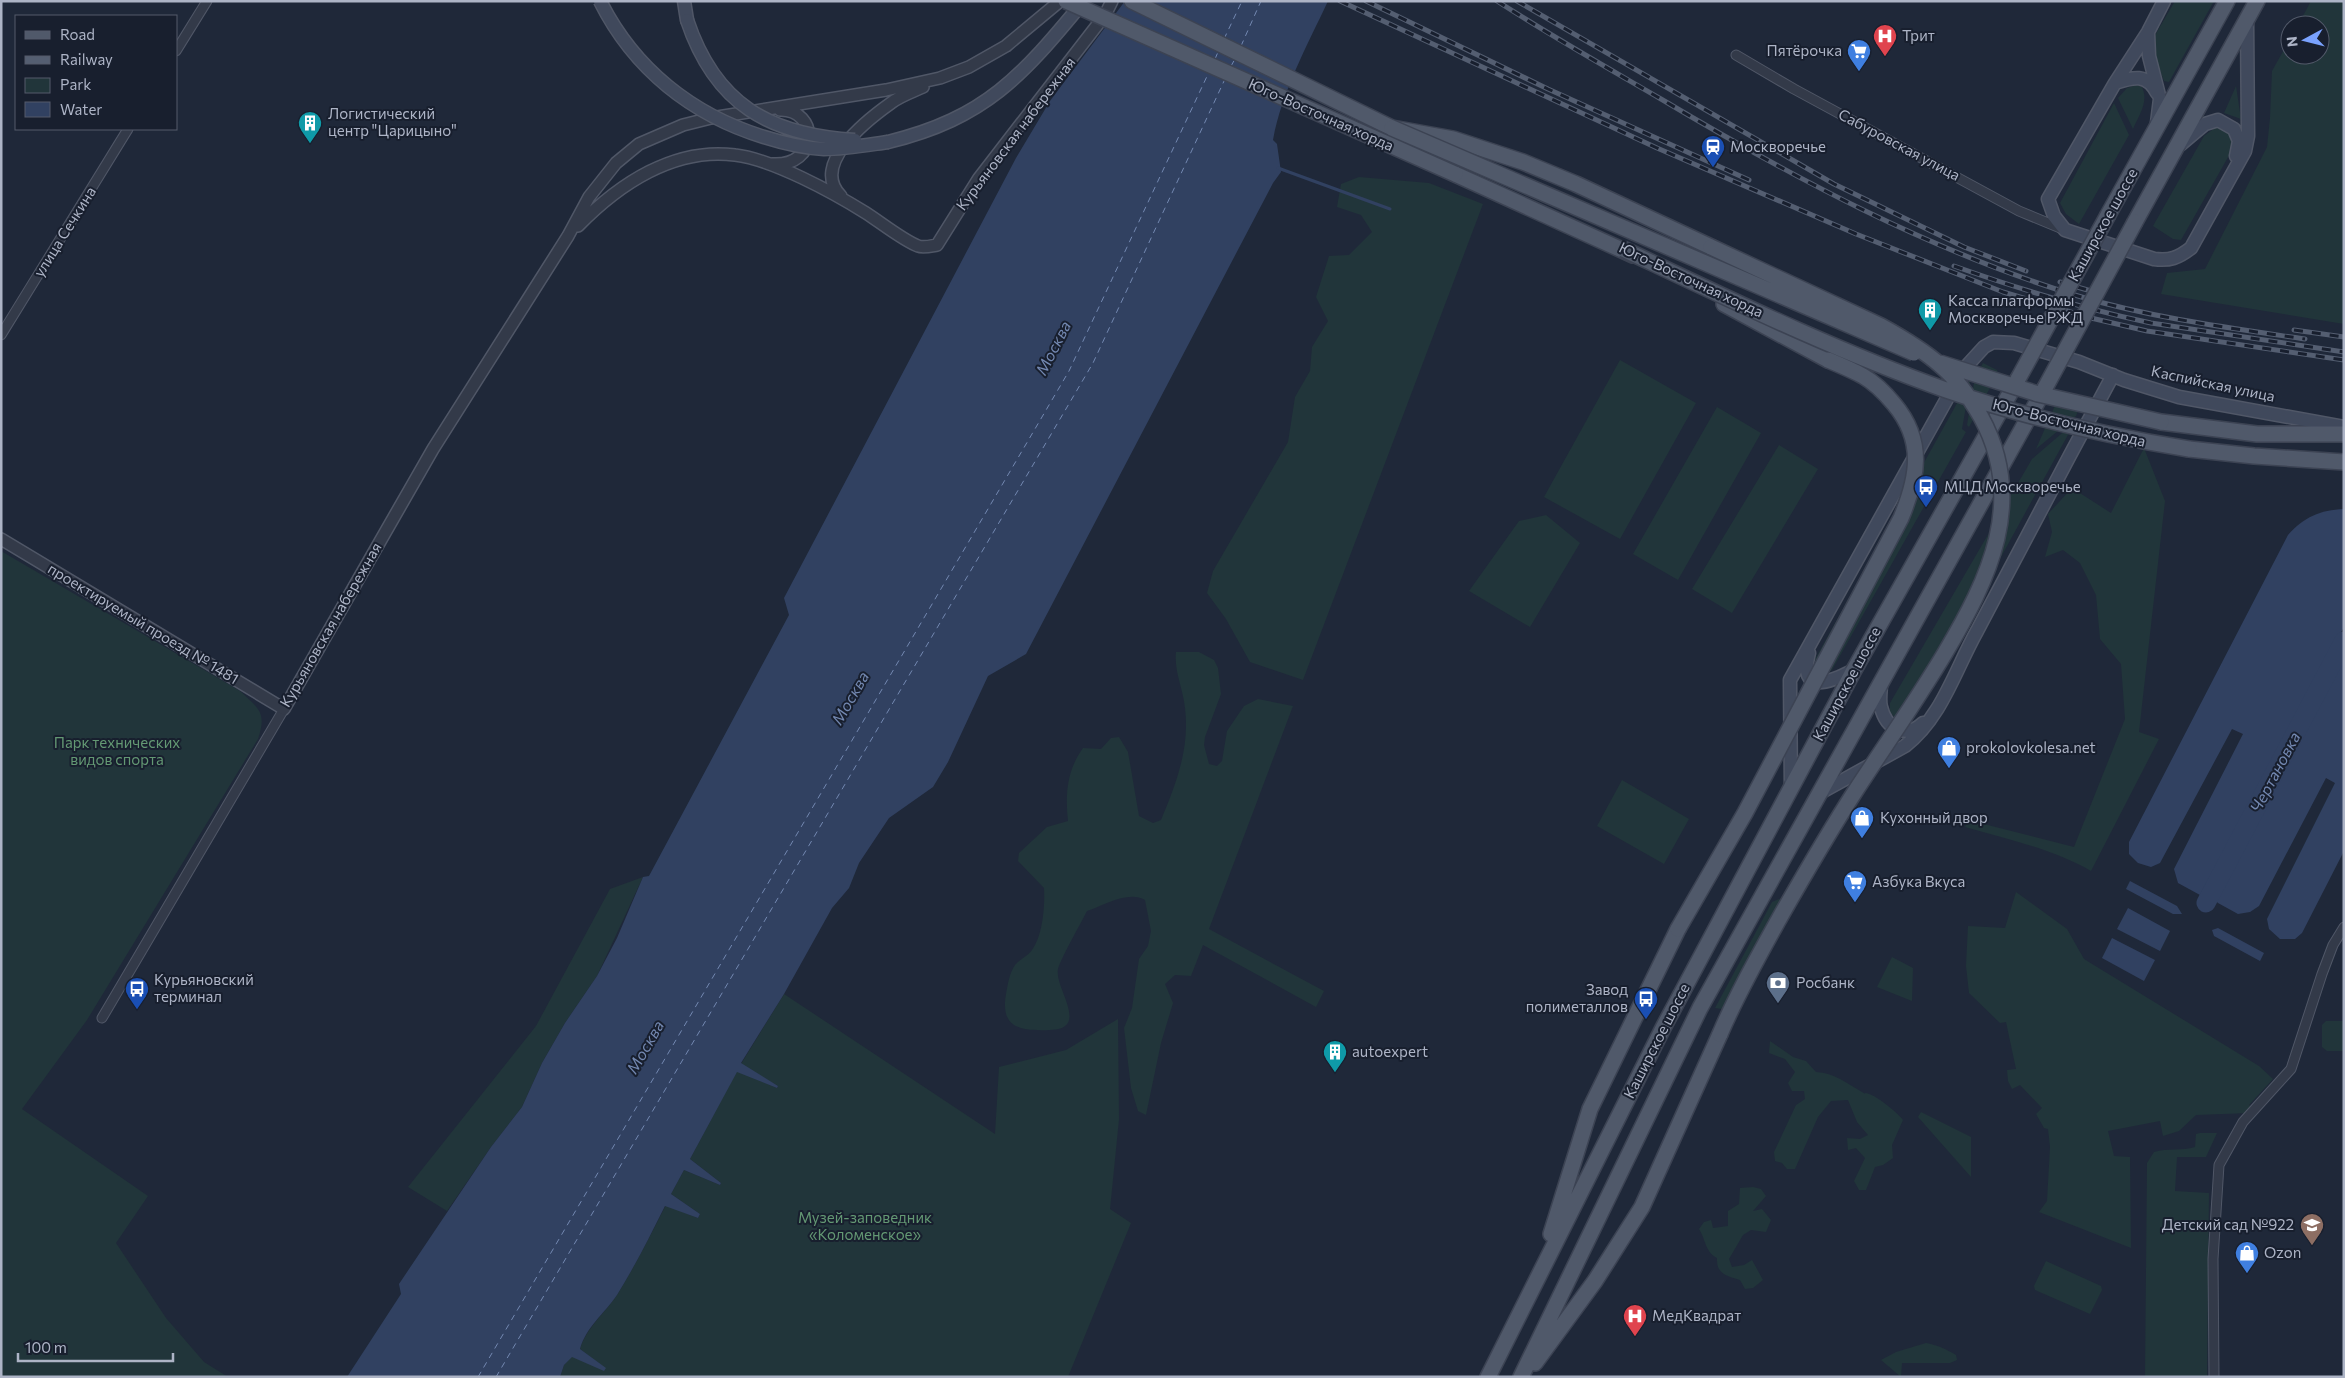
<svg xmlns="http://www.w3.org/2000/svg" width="2345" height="1378" font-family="Commissioner,sans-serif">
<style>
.green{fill:#21353a}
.water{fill:#314161}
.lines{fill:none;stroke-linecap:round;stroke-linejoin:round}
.stream{stroke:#314161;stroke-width:3}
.river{stroke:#314161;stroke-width:19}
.ferry{stroke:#7388b1;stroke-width:1;stroke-dasharray:6 5;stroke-linecap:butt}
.minor-casing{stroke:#505767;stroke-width:11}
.tertiary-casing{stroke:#505767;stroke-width:14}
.secondary-casing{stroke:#505767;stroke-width:15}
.primary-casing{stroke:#3c4353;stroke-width:18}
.minor{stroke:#333a49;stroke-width:9}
.tertiary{stroke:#333a49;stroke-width:11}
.secondary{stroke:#40495c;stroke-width:12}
.primary{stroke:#50596a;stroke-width:15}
.rail-casing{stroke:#545e71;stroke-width:5}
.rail{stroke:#181f2e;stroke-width:3;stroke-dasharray:9;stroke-linecap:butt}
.secondary-bridge-casing{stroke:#505767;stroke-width:15;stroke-linecap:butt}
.primary-bridge-casing{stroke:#3c4353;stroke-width:18;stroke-linecap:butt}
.secondary-bridge{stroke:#40495c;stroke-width:12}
.primary-bridge{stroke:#50596a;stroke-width:15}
.labels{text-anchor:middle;stroke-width:4;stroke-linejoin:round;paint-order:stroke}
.poi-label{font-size:15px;fill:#adb4c6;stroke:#181f2e;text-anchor:start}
.street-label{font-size:15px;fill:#adb4c6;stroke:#181f2e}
.park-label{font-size:15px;fill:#639873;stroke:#181f2e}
.water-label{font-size:16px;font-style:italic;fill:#7388b1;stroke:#181f2e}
</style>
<rect width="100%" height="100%" fill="#1f2839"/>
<!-- green -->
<path class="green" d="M2175,1H2214L2169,82L2164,81L2153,53L2154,37Z
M2311,1H2344V324L2161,294L2167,273L2205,269L2267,147L2270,118L2272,71L2290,39V55H2320V25H2298Z
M2136,85L2142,87C2149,102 2139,115 2133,129L2118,98L2127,88Z
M2236,86L2241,119L2224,113Z
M2114,103L2129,135L2079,224L2066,214L2060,203Z
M2216,127L2229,134L2232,142L2231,152L2181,240L2173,239L2153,226L2204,136Z
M1359,177L1429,183L1483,204L1303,680L1250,662L1226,619L1207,593L1213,571L1288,442L1295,397L1310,371L1312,347L1328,321L1316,297L1329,256L1349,255L1372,232L1361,215L1337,207L1341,184Z
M1620,360L1696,403L1620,539L1544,497Z
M1983,363L1997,370L1998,373L1969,427L1967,425L1975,377Z
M1971,378L1962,429L1966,432L1832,670L1824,675L1815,669V659L1819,652Z
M2060,394L2082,400L2076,416L2036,449Z
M1717,407L1761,433L1678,580L1633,554Z
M2075,422L1915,714L1896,719L1890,712V703L2032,459Z
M1779,445L1818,469L1732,613L1692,589Z
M2144,448L2165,501L2139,732L2159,739L2091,871C2053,849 2007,839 1965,827L1968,820L2074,847L2125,719L2121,664L2100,639L2096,595L2080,563L2063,550L2045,557L2052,532L2048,514L2072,488L2111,513Z
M1546,515L1580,543L1530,627L1469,591L1519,521Z
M1,551L240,691C259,709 267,712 258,739L87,1020L22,1109L148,1196L116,1243L166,1318L204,1362L228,1377H1Z
M1176,652H1199L1214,660L1218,668L1221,694L1205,737L1204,745L1209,764L1217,766L1222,761L1227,731L1244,706L1258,699L1293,706L1209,929L1324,991L1316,1007L1203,945L1191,976L1175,975L1165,984L1173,1003L1161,1043L1146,1115L1138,1111L1131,1088L1124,1028L1132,1008L1139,959L1148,946L1151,931L1145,900C1129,890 1104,905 1087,911C1080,925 1062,956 1058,969C1054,988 1091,1029 1050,1030C1021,1031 1000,1029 1006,994C1008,984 1009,974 1015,965C1020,959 1028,956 1032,950C1043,935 1045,905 1044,888L1018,861L1019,853L1047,827L1068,821C1065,794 1067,770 1083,748L1101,749L1111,738L1119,737L1128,752L1139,816L1153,823L1161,820C1176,784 1190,748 1185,708C1183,688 1174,672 1176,652Z
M1622,780L1689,819L1664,864L1597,826Z
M643,877L597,976L565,1023L542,1063L522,1107L491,1147L447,1211L408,1187L536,1026L610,889Z
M2016,892L2067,929L2084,959L2259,1066L2273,1079L2249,1105L2252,1107L2250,1113L2196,1115L2179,1131L2163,1136L2160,1121L2108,1131L2114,1156L2130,1157L2131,1248L2039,1212L2047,1201L2050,1147L2048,1129L2044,1128L2036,1114L2042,1108L2020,1085L2012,1089L2008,1081L2007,1070L2016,1069L2006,1022L2000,1023L1969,993L1966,966L1968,926L2005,928Z
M1779,899L1786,904L1725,1006L1722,1009L1715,1008L1772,902Z
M1892,957L1913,968L1912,1001L1877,987Z
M784,994L995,1134L999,1067L1066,1050L1118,1019L1119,1119L1110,1209L1131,1223L1068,1377H560L564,1365L572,1356L604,1370L605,1368L580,1349C587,1327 605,1313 617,1295C635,1266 650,1236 666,1205L698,1218L700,1214L671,1194L684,1170L720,1185L721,1183L690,1159L737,1071L777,1088L778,1086L741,1064Z
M2326,1021H2344V1051H2327L2322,1047V1025Z
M1770,1041L1793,1057L1806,1061L1816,1072C1835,1073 1846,1083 1862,1092C1868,1096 1862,1091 1869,1094C1877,1096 1898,1113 1903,1120L1892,1145L1893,1158L1883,1165L1875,1167L1866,1190H1859L1854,1181L1865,1158L1856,1148L1848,1150L1847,1138L1860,1139L1868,1135L1857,1122L1848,1100L1831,1101L1818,1117L1795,1169H1787L1782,1163L1775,1161L1774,1152L1796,1105L1805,1099L1804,1091H1792L1788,1083L1795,1072L1785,1059L1769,1053Z
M1921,1112L1971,1137V1177L1918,1117Z
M2200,1133H2217L2206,1157H2177L2175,1191L2209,1193L2207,1377H2145L2147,1163L2154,1152C2168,1148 2182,1151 2195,1147L2196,1134Z
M1753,1187L1761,1189L1766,1196L1753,1211L1762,1209L1771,1220L1766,1232L1751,1230L1743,1235L1729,1259L1732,1267L1744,1265L1752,1260L1763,1280L1753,1288L1745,1289L1740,1280C1727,1276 1716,1274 1717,1258C1705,1252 1706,1240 1699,1229L1704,1222L1711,1220L1713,1228L1728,1226V1211L1739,1204L1740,1188Z
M2046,1261L2101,1286L2102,1290L2090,1314L2035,1290L2034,1286Z
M1926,1343C1937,1345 1946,1349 1956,1355L1957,1360L1950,1363H1902L1901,1377L1881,1360L1896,1352Z"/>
<!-- water -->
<path class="water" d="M1125,1H1328C1307,46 1282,91 1273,140L1277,144L1281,172L1273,183L1026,654L988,676L948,762L933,787L889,818L859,863L849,888L832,908L784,994L741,1063L778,1086L777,1088L737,1072L690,1159L721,1183L720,1185L684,1170L671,1194L700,1214L698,1218L665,1206C650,1236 635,1266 617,1295C605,1313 586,1327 580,1349L606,1368L604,1371L572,1357L564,1365L560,1377H347L401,1294L399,1284L491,1147L522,1107L542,1063L565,1023L597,976L617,938L643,877L649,876L789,615L784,598L1016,158L1050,101Z
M2344,509V627L2200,895L2178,883L2174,869L2243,734L2232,729L2160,863L2151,867L2138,863L2129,854V842L2288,535C2304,517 2320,510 2344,509Z
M2344,657V851L2302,933L2295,939H2280L2269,929L2267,919L2335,783L2326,778L2259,906L2250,912L2238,914L2218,903L2216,901Z
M2130,881L2177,906L2182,914H2173L2126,889Z
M2128,908L2170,931L2160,951L2117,929Z
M2218,928L2264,953L2260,961L2214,936L2212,930Z
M2112,938L2155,960L2144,981L2102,958Z"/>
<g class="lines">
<!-- stream -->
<path class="stream" d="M1278,168L1390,209"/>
<!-- river -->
<path class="river" d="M2206,903L2344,641"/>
<!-- ferry -->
<path class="ferry" d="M1224,39L1242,1
M1241,46L1261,1
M1215,59L1218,52
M1231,66L1235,59
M478,1377L1069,371L1209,72
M496,1377L1093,363L1225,79"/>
<!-- minor casing -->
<g class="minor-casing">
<path id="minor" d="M176,51L207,1
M1736,55L1794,89L2019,211L2065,230
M1,335L128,129
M102,1018L284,709
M2214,1377L2213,1259L2219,1165L2243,1122L2291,1069L2322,974L2333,945L2344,927"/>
</g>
<!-- tertiary casing -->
<g class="tertiary-casing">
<path id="tertiary" d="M772,164C820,167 819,109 780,110
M841,196C809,165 867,120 891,103C900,96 912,92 923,87
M578,226C619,184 674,147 735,155C772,159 834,193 866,213C880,222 904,241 918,246C923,248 931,246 937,245L979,178L1105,15L1112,1
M1,539L284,709L433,449L568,236L589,197L616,163L639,144L683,125L711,118L886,90L940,78L969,67L1006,46L1060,1"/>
</g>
<!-- secondary casing -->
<g class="secondary-casing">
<path id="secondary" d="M684,1L687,20
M2164,1L2148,32L2115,83L2048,199L2054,216L2065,230L2154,259C2170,261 2178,258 2191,248L2245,151L2248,136L2247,20
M2148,32L2149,56L2160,99L2157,123
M2115,83C2133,77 2147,73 2157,93
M888,142C986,118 1022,76 1084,1
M2180,145L2205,124L2218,120L2234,129L2239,141L2236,156
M1809,653C1798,696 1831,682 1854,670
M1881,683C1881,690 1879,700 1881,707C1886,729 1906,739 1923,723
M1791,790L1790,680L1963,370L1984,347L1993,342L2014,343L2079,362L2124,380L2179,397L2344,427
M1818,794L1905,746C1942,717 1955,670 1977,631C2022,546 2067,460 2113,375"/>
</g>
<!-- primary casing -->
<g class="primary-casing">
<path id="primary" d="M1132,1L1392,128L1453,139L1523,162L1576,184L1711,247
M1455,174L1633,255
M2108,215L2227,1
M2135,222L2257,1
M1724,304L1828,360
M2161,422L2257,434H2344
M2189,449L2254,456L2344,462
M1551,1234L1590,1109L1678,929
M1535,1363L1595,1281L1642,1207L1720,1034
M1488,1377L1663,1028L1854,670L2018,379
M1521,1377L1700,1008L2045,388"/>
</g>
<!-- minor -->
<use href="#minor" class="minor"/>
<!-- tertiary -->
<use href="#tertiary" class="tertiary"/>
<!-- secondary -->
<use href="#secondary" class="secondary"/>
<!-- primary -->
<use href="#primary" class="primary"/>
<!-- rail casing -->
<g class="rail-casing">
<path id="rail" d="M1340,1L1657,148L1856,234L2003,292L2091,318L2147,331L2344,360
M1366,1L1548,89L1749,180
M1497,1C1551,36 1606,67 1661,99C1794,178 1930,251 2078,296C2152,318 2230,328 2305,339
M1517,1L1834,184L1964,247L2026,271
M1954,266C2019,289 2084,309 2151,323L2344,352
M2060,282L2098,293
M2294,330L2344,337"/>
</g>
<!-- rail -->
<use href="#rail" class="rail"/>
<!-- secondary-bridge casing -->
<g class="secondary-bridge-casing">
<path id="secondary-bridge" d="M600,1C634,69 692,115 764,137C783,143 804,148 824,149C845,149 867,145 888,142
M687,20C715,104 769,135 855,140"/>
</g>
<!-- primary-bridge casing -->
<g class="primary-bridge-casing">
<path id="primary-bridge" d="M1066,1L1455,174
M1392,128L1914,353
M1711,247L1881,326C1901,337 1922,349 1940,365C1957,379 1970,398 1981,417C2027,501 1989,579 1945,653C1917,700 1886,744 1856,790C1829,832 1804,875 1779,919C1758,957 1737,994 1720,1034
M1623,249C1729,299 1836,351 1946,390C2025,417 2107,436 2189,449
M1940,363L2038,394L2161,422
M2018,379L2108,215
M2045,388L2135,222
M1678,929L1745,813L1901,518C1918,477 1925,441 1894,404C1885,393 1875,383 1863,376C1852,370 1840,365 1828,360"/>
</g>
<!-- secondary-bridge -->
<use href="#secondary-bridge" class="secondary-bridge"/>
<!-- primary-bridge -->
<use href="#primary-bridge" class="primary-bridge"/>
</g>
<!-- icons -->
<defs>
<g id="hospital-pin" transform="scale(1.25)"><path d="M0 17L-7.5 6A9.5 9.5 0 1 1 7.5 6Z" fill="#e0444e" stroke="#181f2e"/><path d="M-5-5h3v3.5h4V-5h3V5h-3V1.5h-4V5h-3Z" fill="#fff"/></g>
<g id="supermarket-pin" transform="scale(1.25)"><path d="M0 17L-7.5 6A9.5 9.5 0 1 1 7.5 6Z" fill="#3f7fe0" stroke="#181f2e"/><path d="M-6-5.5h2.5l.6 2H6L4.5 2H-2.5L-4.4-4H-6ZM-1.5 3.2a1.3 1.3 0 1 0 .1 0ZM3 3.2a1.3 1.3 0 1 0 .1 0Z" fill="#fff"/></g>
<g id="building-pin" transform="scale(1.25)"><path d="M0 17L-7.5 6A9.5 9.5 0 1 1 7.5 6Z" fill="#0f9aa8" stroke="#181f2e"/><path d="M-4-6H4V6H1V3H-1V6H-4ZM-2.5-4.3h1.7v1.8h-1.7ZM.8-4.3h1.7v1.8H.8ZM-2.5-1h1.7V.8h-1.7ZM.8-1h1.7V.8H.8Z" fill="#fff"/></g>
<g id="station-pin" transform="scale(1.25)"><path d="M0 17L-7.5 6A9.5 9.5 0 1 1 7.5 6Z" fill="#1a4fb4" stroke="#181f2e"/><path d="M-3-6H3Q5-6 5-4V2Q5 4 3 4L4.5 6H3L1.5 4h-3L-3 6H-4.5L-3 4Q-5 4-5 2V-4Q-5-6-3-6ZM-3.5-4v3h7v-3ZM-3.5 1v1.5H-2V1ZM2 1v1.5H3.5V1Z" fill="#fff"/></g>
<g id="bus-pin" transform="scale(1.25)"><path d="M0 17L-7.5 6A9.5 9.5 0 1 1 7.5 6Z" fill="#1a4fb4" stroke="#181f2e"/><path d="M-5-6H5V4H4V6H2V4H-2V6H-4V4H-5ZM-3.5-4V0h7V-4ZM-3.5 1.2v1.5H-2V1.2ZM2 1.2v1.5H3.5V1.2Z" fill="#fff"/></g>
<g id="shop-pin" transform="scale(1.25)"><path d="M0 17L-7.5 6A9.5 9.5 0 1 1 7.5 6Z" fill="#3f7fe0" stroke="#181f2e"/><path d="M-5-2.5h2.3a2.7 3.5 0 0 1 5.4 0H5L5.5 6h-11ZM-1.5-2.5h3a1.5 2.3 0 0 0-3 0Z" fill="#fff"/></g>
<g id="bank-pin" transform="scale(1.25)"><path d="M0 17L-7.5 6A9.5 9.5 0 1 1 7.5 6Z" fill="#5c6f8a" stroke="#181f2e"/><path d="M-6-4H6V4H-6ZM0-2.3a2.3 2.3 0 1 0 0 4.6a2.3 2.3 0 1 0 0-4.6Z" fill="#fff"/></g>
<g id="school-pin" transform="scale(1.25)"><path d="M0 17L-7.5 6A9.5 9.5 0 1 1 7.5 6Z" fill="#8d6e63" stroke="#181f2e"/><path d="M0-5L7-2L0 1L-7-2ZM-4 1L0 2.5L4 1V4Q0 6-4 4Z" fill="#fff"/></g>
</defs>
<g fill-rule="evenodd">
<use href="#hospital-pin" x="1885" y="36"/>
<use href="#supermarket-pin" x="1859" y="51"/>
<use href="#building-pin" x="310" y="123"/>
<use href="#station-pin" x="1713" y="147"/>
<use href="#building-pin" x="1930" y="310"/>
<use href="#bus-pin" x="1926" y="487"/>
<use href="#shop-pin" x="1949" y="748"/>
<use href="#shop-pin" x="1862" y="818"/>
<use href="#supermarket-pin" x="1855" y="882"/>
<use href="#bank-pin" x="1778" y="983"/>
<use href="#bus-pin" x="137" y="989"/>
<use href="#bus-pin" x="1646" y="999"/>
<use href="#building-pin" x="1335" y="1052"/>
<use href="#school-pin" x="2312" y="1225"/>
<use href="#shop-pin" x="2247" y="1253"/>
<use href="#hospital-pin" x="1635" y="1316"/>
</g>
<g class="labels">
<!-- poi labels -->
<g class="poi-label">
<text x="1902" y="41">Трит</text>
<text x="1842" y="56" text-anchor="end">Пятёрочка</text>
<text x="328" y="119">Логистический<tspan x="328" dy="17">центр "Царицыно"</tspan></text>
<text x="1730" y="152">Москворечье</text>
<text x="1948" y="306">Касса платформы<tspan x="1948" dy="17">Москворечье РЖД</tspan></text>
<text x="1944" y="492">МЦД Москворечье</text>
<text x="1966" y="753">prokolovkolesa.net</text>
<text x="1880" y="823">Кухонный двор</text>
<text x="1872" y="887">Азбука Вкуса</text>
<text x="154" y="985">Курьяновский<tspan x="154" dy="17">терминал</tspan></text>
<text x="1796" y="988">Росбанк</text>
<text x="1628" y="995" text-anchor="end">Завод<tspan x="1628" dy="17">полиметаллов</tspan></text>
<text x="1352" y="1057">autoexpert</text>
<text x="2294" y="1230" text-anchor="end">Детский сад №922</text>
<text x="2264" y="1258">Ozon</text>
<text x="1652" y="1321">МедКвадрат</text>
</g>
<!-- street labels -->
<g class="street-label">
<text transform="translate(1321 115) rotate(24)" y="5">Юго-Восточная хорда</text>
<text transform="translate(1016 134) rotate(-53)" y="5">Курьяновская набережная</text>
<text transform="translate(1899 145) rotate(28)" y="5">Сабуровская улица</text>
<text transform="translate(2103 225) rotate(-61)" y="5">Каширское шоссе</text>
<text transform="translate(65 232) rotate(-58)" y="5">улица Сечкина</text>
<text transform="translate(1691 280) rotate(25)" y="5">Юго-Восточная хорда</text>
<text transform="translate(2213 384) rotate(12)" y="5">Каспийская улица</text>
<text transform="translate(2069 423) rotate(14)" y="5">Юго-Восточная хорда</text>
<text transform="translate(143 624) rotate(31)" y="5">проектируемый проезд № 1481</text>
<text transform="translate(331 625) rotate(-60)" y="5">Курьяновская набережная</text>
<text transform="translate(1847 684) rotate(-62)" y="5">Каширское шоссе</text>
<text transform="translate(1657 1041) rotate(-63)" y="5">Каширское шоссе</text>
</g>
<!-- park labels -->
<g class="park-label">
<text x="117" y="748">Парк технических<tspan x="117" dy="17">видов спорта</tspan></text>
<text x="865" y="1223">Музей-заповедник<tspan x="865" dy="17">«Коломенское»</tspan></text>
</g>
<!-- water labels -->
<g class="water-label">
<text transform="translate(1053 348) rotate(-63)" y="6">Москва</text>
<text transform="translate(850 698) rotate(-60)" y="6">Москва</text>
<text transform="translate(2275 772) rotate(-62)" y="6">Чертановка</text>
<text transform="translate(645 1047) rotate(-60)" y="6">Москва</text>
</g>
</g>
<!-- border -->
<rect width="2345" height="1378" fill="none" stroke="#adb4c6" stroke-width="5"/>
<!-- legend -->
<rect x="15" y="15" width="162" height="115" fill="#181f2e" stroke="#545b6b"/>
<rect x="25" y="31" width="25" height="8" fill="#50596a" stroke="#545b6b"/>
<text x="60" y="40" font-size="15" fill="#adb4c6">Road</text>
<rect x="25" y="56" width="25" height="8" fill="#545e71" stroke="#545b6b"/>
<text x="60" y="65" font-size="15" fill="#adb4c6">Railway</text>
<rect x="25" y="78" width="25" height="15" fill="#21353a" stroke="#545b6b"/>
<text x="60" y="90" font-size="15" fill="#adb4c6">Park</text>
<rect x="25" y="102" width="25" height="15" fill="#314161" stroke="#545b6b"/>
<text x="60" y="115" font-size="15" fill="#adb4c6">Water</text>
<!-- north arrow -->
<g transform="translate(2305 40) rotate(263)"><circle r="24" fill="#181f2e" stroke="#545b6b"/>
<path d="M0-4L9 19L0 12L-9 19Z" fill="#7aa2fe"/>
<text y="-8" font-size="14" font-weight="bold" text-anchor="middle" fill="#adb4c6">N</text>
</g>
<!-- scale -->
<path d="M18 1353v8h155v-8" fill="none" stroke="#adb4c6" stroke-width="2.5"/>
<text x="25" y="1353" font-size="15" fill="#adb4c6" stroke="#181f2e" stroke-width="4" paint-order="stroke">100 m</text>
</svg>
